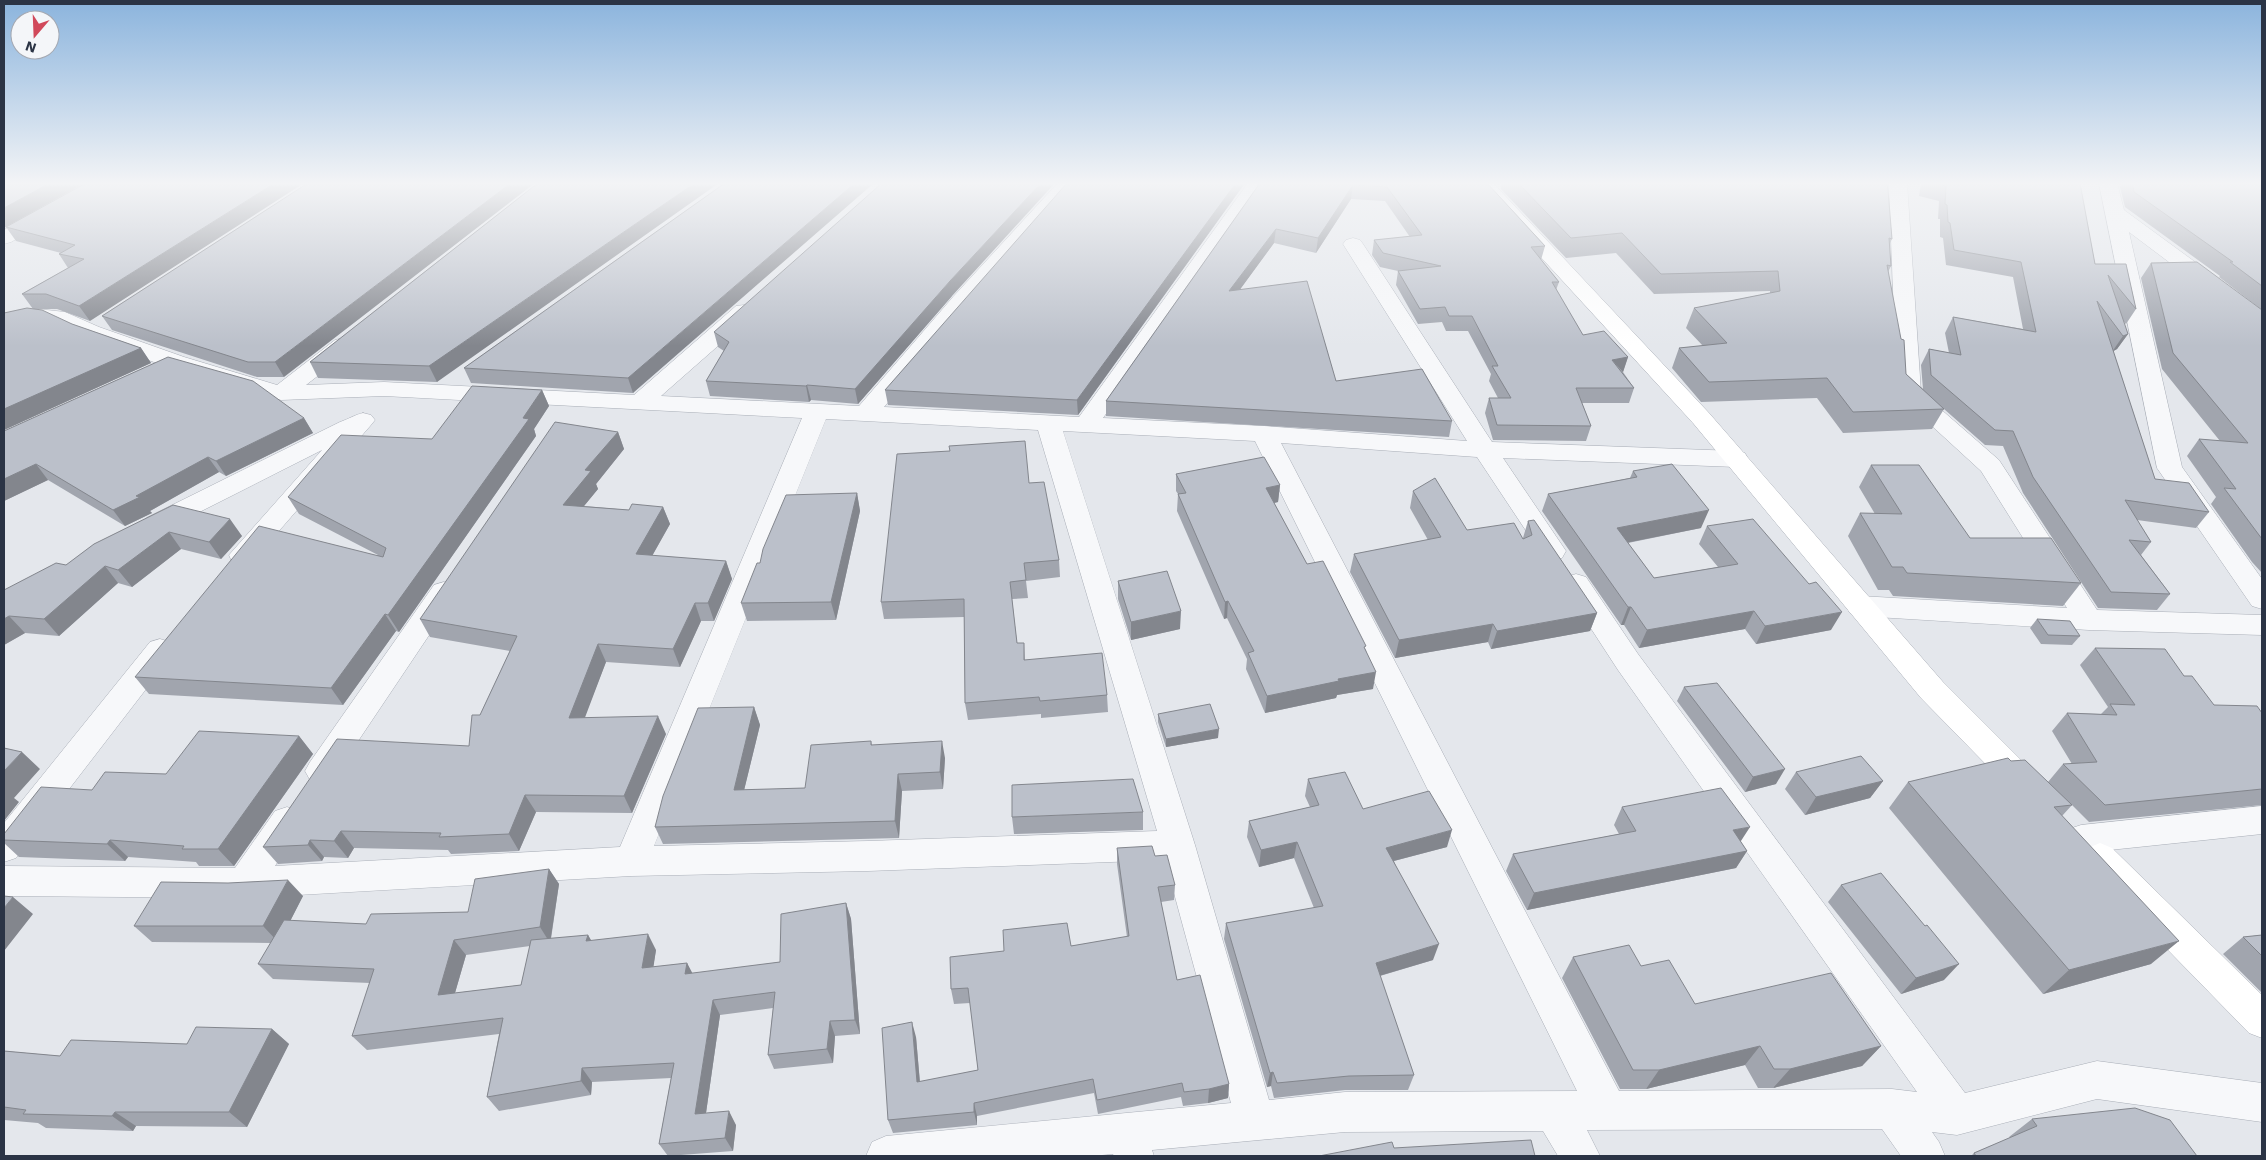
<svg xmlns="http://www.w3.org/2000/svg" width="2266" height="1160" font-family="'Work Sans',sans-serif">
<style>
.lines{fill:none;stroke-linecap:round;stroke-linejoin:round}
.street-casing{stroke:#a9aeb7;stroke-width:1}
.secondary-casing{stroke:#a9aeb7;stroke-width:1}
.street{fill:#f7f8fa;fill-rule:evenodd}
.secondary{fill:#fff;fill-rule:evenodd}
.wall{fill:#a1a5ae;fill-rule:evenodd}
.shaded-wall{fill:#83868d}
.building{fill:#bbc0ca;stroke:#83868d}
</style>
<rect width="100%" height="100%" fill="#e4e7ec"/>
<g class="lines">
<!-- street casing -->
<g class="street-casing">
<path id="street" d="M89,183H112L110,187L11,242L4,244V230Z
M1058,183H1077L884,407L1079,417L1248,183H1267L1103,418L1264,426L1467,441L1343,244L1346,240L1353,238L1360,240L1363,244L1492,442L1736,451L1745,453L1748,459L1745,465L1736,467L1503,458L1566,551L1562,558L1553,560L1544,558L1477,457L1281,443L1619,1091L1892,1089L1917,1092L1618,670L1562,584L1566,577L1576,574L1586,577L1638,654L1965,1093L2097,1061L2262,1083V1122L2097,1099L1957,1135L1932,1132L1939,1142L1945,1156H1901L1882,1129L1587,1130L1600,1156H1558L1543,1131L1345,1132L1152,1150L1154,1156H1114L1113,1154L1091,1156H866L872,1142L886,1136L1231,1103L1165,860L868,871L631,876L244,898L4,896V866L235,868L275,811L287,807L299,811L303,821L275,866L620,847L802,418L384,396L281,400L168,367L83,337L53,323L38,321L4,329V317L38,309L65,312L99,327L184,357L277,385L335,340L343,338L351,340L354,345L351,350L306,385L384,382L634,395L736,306L744,305L752,306L755,311L752,316L661,396L859,406L953,297ZM826,419L1038,430L1157,831L868,841L654,846ZM1063,431L1255,441L1577,1091L1345,1092L1269,1100L1195,845Z
M1889,183H1907L1921,392L1999,460L2097,610L2262,615V635L2089,630L1860,616L1850,613L1846,606L1850,599L1860,596L2067,608L1981,471L1897,394Z
M2099,183H2117L2124,210L2262,311V327L2254,326L2129,232L2182,467L2262,579V609L2252,606L2157,468Z
M363,413L371,415L375,420L371,425L252,562L242,564L232,562L229,555L322,450L164,530L155,533L146,530L142,524L146,518L340,422C349,419 354,415 363,413Z
M444,582L454,585L458,592L332,780L321,784L310,780L305,771L310,762L434,585Z
M160,639L170,642L175,650L170,658L16,858L4,862V823L150,642Z
M2262,806V834L2081,853L2069,849L2064,839L2069,829L2081,825Z"/>
</g>
<!-- secondary casing -->
<g class="secondary-casing">
<path id="secondary" d="M1473,183H1493L1709,413L1943,682L2038,777L2043,786L2038,795L2027,799L2016,795L1921,698L1693,423Z
M2100,843L2112,848L2262,995V1038L2249,1033L2088,868L2083,858L2088,848Z"/>
</g>
<!-- street -->
<use href="#street" class="street"/>
<!-- secondary -->
<use href="#secondary" class="secondary"/>
</g>
<!-- wall -->
<path class="wall" d="M86,183L90,321L57,309H34L72,324L141,348L151,363L4,430V313L33,309L22,294L68,268L59,254L61,253L16,241L6,227Z
M309,183L284,377H257L112,330L102,316Z
M538,183L437,382L318,378L310,362Z
M725,183L633,393L471,383L464,368Z
M1245,183L1078,415L888,405L885,390Z
M1260,183H1487L1545,246L1541,260L1559,282L1556,290L1583,335L1628,357L1623,372L1634,388L1629,403H1582L1591,426L1586,441L1493,440L1485,413L1489,398H1498L1489,381L1491,374L1468,331H1446L1442,322L1418,324L1396,285L1398,271L1380,267L1372,255L1374,240L1410,237L1385,201L1351,199L1316,253L1274,243L1240,289L1336,381L1452,421L1449,437L1106,416V401Z
M1502,183H1887L1892,239L1889,245L1891,266L1888,272L1906,374L1923,389L1921,365L1929,349L1949,353L1945,333L1953,317L2023,329L2013,277L1946,265L1943,238L1940,237V219H1938L1939,201L1919,196L1921,183H2080L2095,264H2126L2136,309L2126,324L2123,321L2128,334L2117,349L2113,351L2155,479L2209,512L2196,528L2137,520L2151,542L2141,555L2170,594L2157,610L2098,608L2023,493L2003,446L1985,445L1944,409L1932,429L1843,433L1817,398L1701,402L1672,368L1679,348L1703,346L1686,328L1694,308L1770,293V291L1654,294L1616,253L1566,258L1501,189Z
M2122,183H2262V573L2252,562L2211,504L2216,497L2187,456L2199,439L2220,441L2162,369L2141,278L2151,263L2258,307L2219,277L2220,276L2125,207L2120,187Z
M952,296L858,404L811,400L809,402L710,396L706,381L724,351L718,347L714,332Z
M542,390L549,406L534,429L536,436L399,632L396,631L343,705L149,694L135,677L378,555L299,514L288,497L432,439Z
M304,418L313,433L226,476L219,472L150,511L152,513L125,526L48,480L4,501V431Z
M618,432L624,449L596,484L598,489L584,506L629,510L663,507L670,524L652,556L726,561L732,579L714,621H701L680,667L606,662L584,718L666,734L632,813L536,812L519,851L451,854L448,850L354,848L348,858L324,857L322,861L278,864L263,847L469,746L480,715L510,651L430,637L420,619Z
M1871,465L1970,538L2081,583L2063,606L1893,596L1889,590H1878L1848,536L1860,513L1875,514L1859,487Z
M1633,471L1701,528L1628,543L1654,578L1718,567L1699,544L1707,526L1831,630L1756,644L1745,629L1639,648L1624,625H1621L1542,511L1548,494L1630,478Z
M1176,474L1280,485L1278,502L1274,503L1307,564L1366,650L1373,689L1337,695L1336,698L1265,713L1246,669L1247,659L1227,618L1224,619L1177,511L1178,494L1176,491Z
M1029,483L1059,560L1060,577L1026,581L1028,598L1012,599L1017,643H1024L1025,660L1107,695L1108,712L1041,718V714L968,720L965,703L964,617L884,619L881,602Z
M1413,491L1467,530L1523,538L1528,521L1597,613L1590,631L1491,649L1488,642L1395,658L1350,572L1354,554L1428,540L1410,508Z
M857,493L860,511L836,620L747,621L741,603L760,563Z
M173,505L242,536L221,559L181,549L132,587L118,583L59,636L25,633L4,645V590L66,565Z
M1118,581L1180,629L1131,640L1118,599Z
M2037,619L2080,636L2072,645L2041,644L2030,628Z
M2095,648L2184,676L2214,705L2262,713V805L2089,822L2072,805L2062,816L2151,964L2043,994L1889,808L1908,782L2011,761L2048,782L2063,764H2072L2052,731L2067,713L2101,714L2108,707L2080,665Z
M1684,687L1776,784L1745,792L1677,701Z
M754,707L760,725L744,790L805,788L871,741L872,745L945,758L943,789L902,791L899,838L663,844L655,827Z
M1158,714L1218,738L1166,747L1158,722Z
M299,736L313,754L234,866H199L196,862L128,857L125,861L19,857L4,843V834L92,790L166,774Z
M1796,772L1883,781L1870,798L1805,815L1785,789Z
M1308,779L1363,809L1447,847L1394,861L1433,960L1380,976L1414,1075L1408,1090H1345L1274,1098L1271,1086L1267,1087L1224,939L1226,923L1314,908L1294,858L1259,867L1247,837L1249,821L1310,807L1305,796Z
M1622,807L1741,842L1747,851L1736,868L1527,910L1506,871L1513,854L1619,834L1614,825Z
M1143,812V830L1014,834L1012,817Z
M1117,848L1155,856L1175,885L1174,900L1161,902L1177,980L1229,1084L1228,1098L1208,1103L1183,1106L1181,1097L1098,1114L1094,1093L977,1116V1125L893,1133L888,1120L916,1037L920,1082L978,1070L970,1003L954,1004L951,989L1071,946L1127,937L1117,864Z
M549,869L559,884L551,939L588,935L591,941L656,950L653,967L687,963L692,974L780,962L846,903L851,919L860,1034L835,1036L833,1063L774,1069L768,1055L773,1008L720,1015L706,1113L736,1125L733,1151L668,1156L659,1144L671,1078L592,1082L591,1095L499,1111L487,1097L499,1034L367,1050L352,1036L370,983L273,979L258,964L271,943L152,942L134,926L228,883L303,896L290,921L366,924L468,912ZM530,946L521,985L455,993L466,955Z
M1841,885L1944,980L1901,994L1828,902Z
M2262,935V993L2223,954L2243,937Z
M1573,957L1641,966L1695,1004L1881,1046L1862,1066L1773,1088H1758L1745,1065L1646,1089H1620L1562,978Z
M272,1029L289,1044L247,1127L136,1126L133,1131L46,1128L38,1123L4,1120V1051L60,1056L187,1044Z
M2032,1119L2197,1156H1971L1974,1153L2010,1138L2009,1137Z"/>
<!-- shaded-wall -->
<path class="shaded-wall" d="M50,183H85L4,228V208Z
M275,183H304L90,321L79,306Z
M511,183H535L284,377L275,362Z
M695,183H719L437,382L429,366Z
M855,183H874L633,393L628,378Z
M1041,183H1055L952,296L858,404L855,389L950,281Z
M1236,183H1245L1078,415L1077,400Z
M1353,185L1351,199L1316,253L1318,238Z
M1276,229L1274,243L1228,306L1229,291Z
M2128,334L2117,349L2112,352L2123,336Z
M141,348L151,363L4,430V409Z
M1628,357L1623,372L1612,360Z
M807,385L811,400L809,402L806,386Z
M542,390L549,406L534,429L536,436L399,632L388,615Z
M304,418L313,433L226,476L216,461Z
M618,432L624,449L596,484L598,489L570,523L563,505L585,470Z
M208,457L219,472L150,511L152,513L125,526L113,510L136,496Z
M36,464L48,480L4,501V479Z
M1280,485L1278,502L1264,505L1266,488Z
M857,493L860,511L836,620L831,602Z
M663,507L670,524L643,572L636,554Z
M1709,510L1701,528L1610,546L1617,528Z
M230,519L242,536L221,559L209,542Z
M169,532L181,549L132,587L118,570Z
M726,561L732,579L714,621L708,603Z
M105,566L118,583L59,636L44,619Z
M1228,601L1227,618L1224,619L1225,602Z
M695,603L701,621L680,667L673,649Z
M1628,607H1631L1624,625H1621Z
M1181,611L1180,629L1131,640V622Z
M1754,611L1745,629L1639,648L1647,630Z
M1842,612L1831,630L1756,644L1765,626Z
M1597,613L1590,631L1491,649L1497,631Z
M385,614L396,631L343,705L331,688Z
M9,616L25,633L4,645V619Z
M1493,624L1488,642L1395,658L1399,640Z
M598,644L606,662L578,736L569,718Z
M1376,672L1373,689L1337,695L1336,698L1265,713L1267,696L1338,679Z
M754,707L760,725L740,807L734,790Z
M658,716L666,734L632,813L624,796Z
M1219,729L1218,738L1166,747V739Z
M299,736L313,754L234,866L218,849Z
M942,741L945,758L943,789L940,772Z
M22,752L40,769L14,798L19,802L4,821V771Z
M1785,769L1776,784L1745,792L1753,777Z
M898,774L902,791L899,838L895,821Z
M1883,781L1870,798L1805,815L1816,797Z
M525,795L536,812L519,851L509,834Z
M1750,827L1739,844L1733,830Z
M1452,830L1447,847L1382,864L1386,848Z
M341,831L354,848L348,858L334,841Z
M110,840L128,857L125,861L107,844Z
M310,840L324,857L322,861L308,845Z
M1297,842L1294,858L1259,867L1261,850Z
M1747,851L1736,868L1527,910L1534,893Z
M549,869L559,884L550,943L540,927Z
M288,880L303,896L279,943L263,926Z
M13,897L33,914L4,951V908Z
M846,903L851,919L860,1034L855,1020Z
M648,934L656,950L651,983L642,968Z
M588,935L597,950L586,941Z
M454,940L466,955L450,1010L438,995Z
M2179,941L2151,964L2043,994L2069,970Z
M1439,944L1433,960L1372,978L1376,963Z
M687,963L695,978L685,974Z
M1959,964L1944,980L1901,994L1916,978Z
M713,1000L720,1015L704,1127L695,1114Z
M830,1021L835,1036L833,1063L827,1049Z
M912,1022L916,1037L921,1096L917,1082Z
M272,1029L289,1044L247,1127L229,1112Z
M1760,1046L1745,1065L1646,1089L1659,1070Z
M1881,1046L1862,1066L1773,1088L1790,1069Z
M582,1068L592,1082L591,1095L581,1081Z
M1273,1072L1271,1086L1267,1087L1270,1073Z
M1229,1084L1228,1098L1208,1103L1209,1089Z
M974,1103L977,1116V1125L974,1112Z
M729,1111L736,1125L733,1151L725,1138Z
M115,1112L136,1126L133,1131L112,1116Z"/>
<!-- building -->
<path class="building" d="M4,183H50L4,208Z
M86,183H275L79,306L46,294H22L84,259L59,254L75,245L6,227Z
M308,183H511L275,362H248L102,316Z
M538,183H695L429,366L310,362Z
M725,183H855L628,378L464,368Z
M882,183H1041L950,281L855,389L807,385L806,386L706,381L729,342L714,332Z
M1067,183H1236L1077,400L885,390Z
M1260,183H1487L1545,246L1531,247L1559,282H1552L1583,335L1604,331L1628,357L1612,360L1634,388H1576L1591,426L1497,425L1489,398H1511L1492,366H1498L1472,316H1449L1445,307L1420,309L1398,271L1441,266L1383,253L1374,240L1422,235L1387,187L1353,185L1318,238L1276,229L1229,291L1307,281L1336,381L1422,369L1452,421L1106,401Z
M1518,183H1887L1888,190L1892,239L1889,238L1891,266L1887,265L1901,339L1904,340L1906,374L1944,409L1853,412L1827,378L1709,382L1679,348L1727,343L1694,308L1780,291L1778,271L1661,274L1622,233L1571,238Z
M1933,183H2080L2095,264H2126L2136,309L2108,275L2128,334L2123,336L2097,301L2155,479L2189,483L2209,512L2125,500L2151,542L2129,540L2170,594L2111,592L2033,477L2013,431L1995,430L1931,375L1929,349L1961,355L1953,317L2036,332L2021,262L1954,250L1950,223L1948,222L1947,205L1945,204L1946,186Z
M2132,183H2262V286L2230,262H2233L2134,192Z
M2197,262L2262,310V539L2224,488L2236,489L2199,439L2248,443L2173,353L2151,263Z
M27,308L42,310L72,324L141,348L4,409V313Z
M168,357L253,381L304,418L216,461L208,457L136,496L140,497L113,510L36,464L4,479V431Z
M472,386L542,390L523,418L529,419L388,615L385,614L331,688L135,677L259,526L383,557L386,548L288,497L341,435L432,439Z
M555,422L618,432L585,470L591,471L563,505L629,510L632,504L663,507L636,554L726,561L708,603H695L673,649L598,644L569,718L658,716L624,796L525,795L509,834L439,837L441,833L341,831L334,841L310,840L308,845L263,847L337,739L469,746L472,715H480L517,636L420,619Z
M1025,441L1029,483L1044,482L1059,560L1024,563L1026,580L1010,582L1017,643H1024V660L1102,653L1107,695L1040,701L1039,697L965,703L964,599L881,602L897,454L950,451L949,446Z
M1264,457L1280,485L1266,488L1307,564L1323,561L1366,646L1364,647L1376,672L1338,679L1339,681L1267,696L1248,653L1254,651L1228,601L1225,602L1178,494L1186,493L1176,474Z
M1672,464L1709,510L1617,528L1654,578L1738,564L1707,526L1753,519L1809,584L1816,582L1842,612L1765,626L1754,611L1647,630L1631,607H1628L1548,494L1637,477L1633,471Z
M1871,465H1919L1970,538H2051L2081,583L1907,573L1903,567H1892L1860,513L1902,514Z
M1435,478L1467,530L1514,523L1523,539L1532,535L1528,521L1534,520L1597,613L1497,631L1493,624L1399,640L1354,554L1441,537L1413,491Z
M857,493L831,602L741,603L757,563H760L763,549L786,495Z
M173,505L230,519L209,542L169,532L118,570L105,566L44,619L9,616L4,619V590L56,563L66,565L94,544Z
M1167,571L1181,611L1131,622L1118,581Z
M2037,619L2070,621L2080,636L2048,635Z
M2095,648L2165,649L2184,676H2192L2214,705L2257,706L2262,713V789L2105,805L2063,764L2097,762L2067,713L2117,715L2110,704L2135,705Z
M1717,683L1785,769L1753,777L1684,687Z
M1210,704L1219,729L1166,739L1158,714Z
M754,707L734,790L805,788L811,745L871,741V745L942,741L940,772L898,774L895,821L655,827L663,796L698,708Z
M199,731L299,736L218,849H182L184,846L110,840L107,844L4,840V834L41,787L92,790L105,772L166,774Z
M4,748L22,752L4,771Z
M1861,756L1883,781L1816,797L1796,772Z
M2008,758L2011,761L2025,760L2072,805L2054,807L2179,941L2069,970L1908,782Z
M1345,772L1363,809L1429,791L1452,830L1386,848L1439,944L1376,963L1414,1075L1349,1076L1277,1083L1273,1072L1270,1073L1226,923L1323,906L1297,842L1261,850L1249,821L1319,805L1308,779Z
M1133,779L1143,812L1012,817V785Z
M1721,788L1750,827L1733,830L1747,851L1534,893L1513,854L1636,831L1622,807Z
M1152,846L1155,856L1167,855L1175,885L1158,887L1177,980L1200,975L1229,1084L1209,1089L1184,1092L1182,1083L1097,1100L1093,1079L974,1103V1112L888,1120L882,1028L912,1022L917,1082L978,1070L968,988L951,989L950,957L1004,951L1003,930L1067,923L1071,946L1129,936L1117,848Z
M549,869L540,927L454,940L438,995L521,985L531,940L588,935L586,941L648,934L642,968L687,963L685,974L780,962L781,914L846,903L855,1020L830,1021L827,1049L768,1055L775,992L713,1000L695,1114L729,1111L725,1138L659,1144L674,1063L582,1068L581,1081L487,1097L503,1018L352,1036L374,969L258,964L284,920L366,924L371,914L468,912L475,879Z
M1881,873L1925,926L1927,925L1959,964L1916,978L1841,885Z
M288,880L263,926H134L161,882L228,883Z
M4,896L13,897L4,908Z
M2262,935V956L2243,937Z
M1629,945L1641,966L1669,960L1695,1004L1831,973L1881,1046L1790,1069H1774L1760,1046L1659,1070H1633L1573,957Z
M196,1027L272,1029L229,1112H115L112,1116L23,1114L26,1110L4,1107V1051L60,1056L71,1040L187,1044Z
M2135,1108L2170,1120L2197,1156H1976L1974,1153L2037,1126L2032,1119Z
M1531,1140L1535,1156H1319L1392,1142L1394,1148Z"/>
<!-- sky -->
<linearGradient id="sky" x2="0" y2="1"><stop stop-color="#8bb4dd"/><stop offset="0.53" stop-color="#f3f4f6"/><stop offset="1" stop-color="#f3f4f6" stop-opacity="0"/></linearGradient>
<rect width="2266" height="346" fill="url(#sky)"/>
<!-- border -->
<rect width="2266" height="1160" fill="none" stroke="#2b3445" stroke-width="10"/>
<!-- north arrow -->
<g transform="translate(35 35) rotate(199)"><circle r="24" fill="#f4f6f9" stroke="#a4a8b1"/>
<path d="M0-4L9 19L0 12L-9 19Z" fill="#d1495b"/>
<text y="-8" font-size="14" font-weight="bold" text-anchor="middle" fill="#2b3445">N</text>
</g>
</svg>
